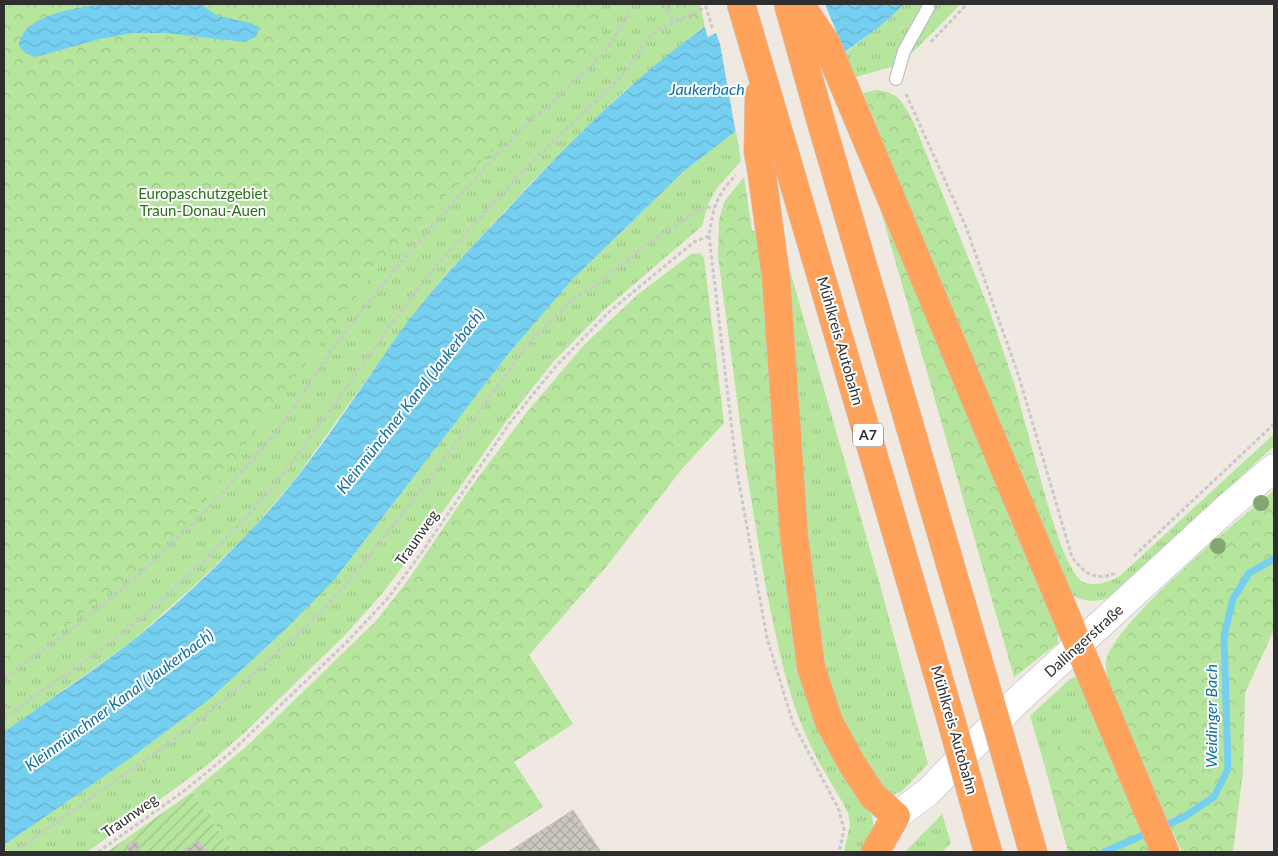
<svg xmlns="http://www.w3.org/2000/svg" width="1278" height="856" font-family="Lato,sans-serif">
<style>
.grass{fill:url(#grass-tufts)}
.forest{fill:url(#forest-crowns)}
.garden{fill:url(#garden-furrows)}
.water{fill:url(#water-waves)}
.pier{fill:#efe9e1}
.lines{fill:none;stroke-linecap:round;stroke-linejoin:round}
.stream{stroke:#75cff0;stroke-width:7}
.building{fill:url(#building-cross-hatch);stroke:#cbc5ba}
.lane-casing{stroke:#b4b7c1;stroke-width:14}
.secondary-casing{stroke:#b4b7c1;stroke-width:29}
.highway-casing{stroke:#c9c9c9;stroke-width:29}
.path{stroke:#c9c9c9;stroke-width:3;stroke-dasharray:4 2.5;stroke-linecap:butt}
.lane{stroke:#fff;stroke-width:12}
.secondary{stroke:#fff;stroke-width:28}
.highway{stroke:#ffa35c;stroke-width:28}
.highway-bridge-casing{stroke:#c9c9c9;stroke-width:29;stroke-linecap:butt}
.highway-bridge{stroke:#ffa35c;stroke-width:28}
.tree{fill:#84a574}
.labels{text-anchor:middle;stroke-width:4;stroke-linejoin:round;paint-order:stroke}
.shield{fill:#fff;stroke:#6d6d6d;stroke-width:1}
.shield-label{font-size:14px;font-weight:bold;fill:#2e2e2e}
.park-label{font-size:15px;fill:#2c6e1b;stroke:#fff}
.street-label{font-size:15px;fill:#2e2e2e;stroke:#fff}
.water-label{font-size:16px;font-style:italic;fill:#0d6fa3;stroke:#fff}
</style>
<defs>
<pattern id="grass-tufts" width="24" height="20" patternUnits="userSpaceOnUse" patternTransform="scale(1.25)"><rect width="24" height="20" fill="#b6e59e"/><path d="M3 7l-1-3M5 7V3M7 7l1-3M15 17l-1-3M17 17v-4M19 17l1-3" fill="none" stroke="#9dc588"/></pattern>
<pattern id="forest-crowns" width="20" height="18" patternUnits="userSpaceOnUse" patternTransform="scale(1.25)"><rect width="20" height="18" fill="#b6e59e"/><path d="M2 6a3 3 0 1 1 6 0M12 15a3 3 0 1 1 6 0" fill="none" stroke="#9dc588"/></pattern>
<pattern id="garden-furrows" width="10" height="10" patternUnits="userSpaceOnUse" patternTransform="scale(1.25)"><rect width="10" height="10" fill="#b6e59e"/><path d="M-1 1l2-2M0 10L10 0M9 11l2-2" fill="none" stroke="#9dc588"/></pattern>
<pattern id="water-waves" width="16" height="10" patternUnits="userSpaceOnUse" patternTransform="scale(1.25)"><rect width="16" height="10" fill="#75cff0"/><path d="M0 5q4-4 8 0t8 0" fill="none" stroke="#66b2ce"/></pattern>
<pattern id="building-cross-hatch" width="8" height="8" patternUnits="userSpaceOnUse" patternTransform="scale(1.25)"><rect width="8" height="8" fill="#cbc7bf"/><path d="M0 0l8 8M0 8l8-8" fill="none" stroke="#afaba4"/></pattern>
</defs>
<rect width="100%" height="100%" fill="#efe9e1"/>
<!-- grass -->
<path class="grass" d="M4,4H671L692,36L622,93L531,183L442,279L410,319L295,479L248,534L195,585L131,642L4,732Z
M905,4H961L909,56L891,67L856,77L845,53L878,28Z
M736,131L741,161L717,188L708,204L702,226L604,310L553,362L505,423L423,540L381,595L344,636L243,734L206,766L87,852H4V845L132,757L211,698L285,630L335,579L509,353L573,279L684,171Z
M783,246L879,581L928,764L902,791L893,795L884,792L844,730L825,681L814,617Z
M1274,434V446L1110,597C1095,603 1086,602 1071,595L1043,532L1036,463C1043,485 1064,576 1085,583C1097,587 1111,581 1121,575Z
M787,559L866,802C877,823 874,831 866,852H844L850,825L848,813C836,789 820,767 809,742C786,692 776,637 765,583Z
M1077,676L1115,760L1062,738L1045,767L1030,716L1070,679Z
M942,814L951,843L942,852H905Z"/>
<!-- forest -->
<path class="forest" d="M4,4H601C607,33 604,37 585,59L399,242L320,344L196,514L137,571L51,638L4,665Z
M671,4H700L705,27L692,36Z
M877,90C900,93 902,102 913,121L989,309L1015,386L1036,463L1043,532L863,93Z
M744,177L752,231L757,230L770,347L787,559L765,583L746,468L718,256L719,220L724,202Z
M875,190C926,311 978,432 1026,555C1037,584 1060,612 1058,643L1014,677Z
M700,253L704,258L724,423L681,470L606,567L529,655L573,724L514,762L543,807L473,852H233L192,792L248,745L376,621L406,583L469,490L524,416L582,347L636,296L691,254Z
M1274,490V630L1245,693L1243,771L1233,852H1182C1167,818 1102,692 1106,662C1111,625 1241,518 1274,490Z
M1062,738L1115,760L1153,852H1068L1045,767Z"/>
<!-- garden -->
<path class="garden" d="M192,792L233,852H107Z"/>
<!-- water -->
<path class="water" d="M101,4L201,5L218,16L251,23L259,28L256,37L244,42L166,33H133L100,39L35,57L25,53L19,46C21,15 77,8 101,4Z
M754,4H905L878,28L736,131L684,171L573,279L509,353L335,579L285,630L211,698L132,757L4,845V732C46,702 90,673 131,642C179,604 225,559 266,514C320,454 362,384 409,320C439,281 472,246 506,211C567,145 631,79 705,27L708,37Z"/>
<!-- pier -->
<path class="pier" d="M749,4H825L846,55L736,134L720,44L716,33L708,37L704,24L707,25L709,33Z"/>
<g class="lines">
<!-- stream -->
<path class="stream" d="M1160,828L1184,817L1214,797L1228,769L1224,636L1233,599L1249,573L1274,559
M1104,852L1150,832"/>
</g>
<!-- building -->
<path class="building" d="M573,810L601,852H508Z
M135,840L141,848L130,852L126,846Z
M198,840L207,852H186L184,850Z"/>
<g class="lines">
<!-- lane casing -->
<g class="lane-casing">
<path id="lane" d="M896,79L904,51L928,8"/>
</g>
<!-- secondary casing -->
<g class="secondary-casing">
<path id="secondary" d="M896,816L928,792L1017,701L1228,507L1274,468"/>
</g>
<!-- highway casing -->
<g class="highway-casing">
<path id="highway" d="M850,100L1165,852
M821,122L986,687
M784,150L951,720
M761,168L776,277L794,536L811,667L829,722L852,764L873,796L896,816L875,852
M1007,760L1033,852
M973,799L988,852"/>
</g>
<!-- path -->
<path class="path" d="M665,4L674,22
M931,42L967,4
M906,94L966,227L1019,377L1072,557C1085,574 1094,581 1117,573
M709,236L737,472L767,638L793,723L839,810L844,830L839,852
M1134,556L1274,424
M4,677C105,611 196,529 273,435C296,408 312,376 334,347C374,294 417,242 462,193C482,170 504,147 526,126C561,92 618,52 631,4
M4,718L103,648L152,609L205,560L250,513L289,467L413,294L454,246L530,164L623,75L652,33L706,7L713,30
M14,852L184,733L220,704L320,613L349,581L425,485L529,343L572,300L597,284L652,241L702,208L714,207
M98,852L184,791L228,755L347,642L388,598L422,552L509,424L556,366L610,311L694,242L709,236C713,209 716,195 736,175"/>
<!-- lane -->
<use href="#lane" class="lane"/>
<!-- secondary -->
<use href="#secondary" class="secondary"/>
<!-- highway -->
<use href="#highway" class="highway"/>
<!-- highway-bridge casing -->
<g class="highway-bridge-casing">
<path id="highway-bridge" d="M741,4L784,150
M788,4L821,122
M800,4L826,43L850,100
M759,94L758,152L761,168
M986,687L1007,760
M951,720L973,799"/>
</g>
<!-- highway-bridge -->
<use href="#highway-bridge" class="highway-bridge"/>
</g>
<!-- trees -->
<g class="tree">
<circle cx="1261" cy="503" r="8"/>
<circle cx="1218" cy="546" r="8"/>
</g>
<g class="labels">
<!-- shield labels -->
<rect class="shield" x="853" y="423.5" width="30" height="23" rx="4"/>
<g class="shield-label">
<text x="868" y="440">A7</text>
</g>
<!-- park labels -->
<g class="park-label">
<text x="203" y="199">Europaschutzgebiet<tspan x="203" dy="17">Traun-Donau-Auen</tspan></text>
</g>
<!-- street labels -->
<g class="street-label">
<text transform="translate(840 341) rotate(74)" y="5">Mühlkreis Autobahn</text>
<text transform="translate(417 538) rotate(-55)" y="5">Traunweg</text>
<text transform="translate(1084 641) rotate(-42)" y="5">Dallingerstraße</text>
<text transform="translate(954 730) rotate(74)" y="5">Mühlkreis Autobahn</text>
<text transform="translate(130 816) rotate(-35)" y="5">Traunweg</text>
</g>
<!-- water labels -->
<g class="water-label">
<text x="707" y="95">Jaukerbach</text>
<text transform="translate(410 401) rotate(-52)" y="6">Kleinmünchner Kanal (Jaukerbach)</text>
<text transform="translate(119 700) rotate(-36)" y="6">Kleinmünchner Kanal (Jaukerbach)</text>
<text transform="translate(1211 716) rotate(-90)" y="6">Weidinger Bach</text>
</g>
</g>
<!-- border -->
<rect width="1278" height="856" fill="none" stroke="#2e2e2e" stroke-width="10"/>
</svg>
